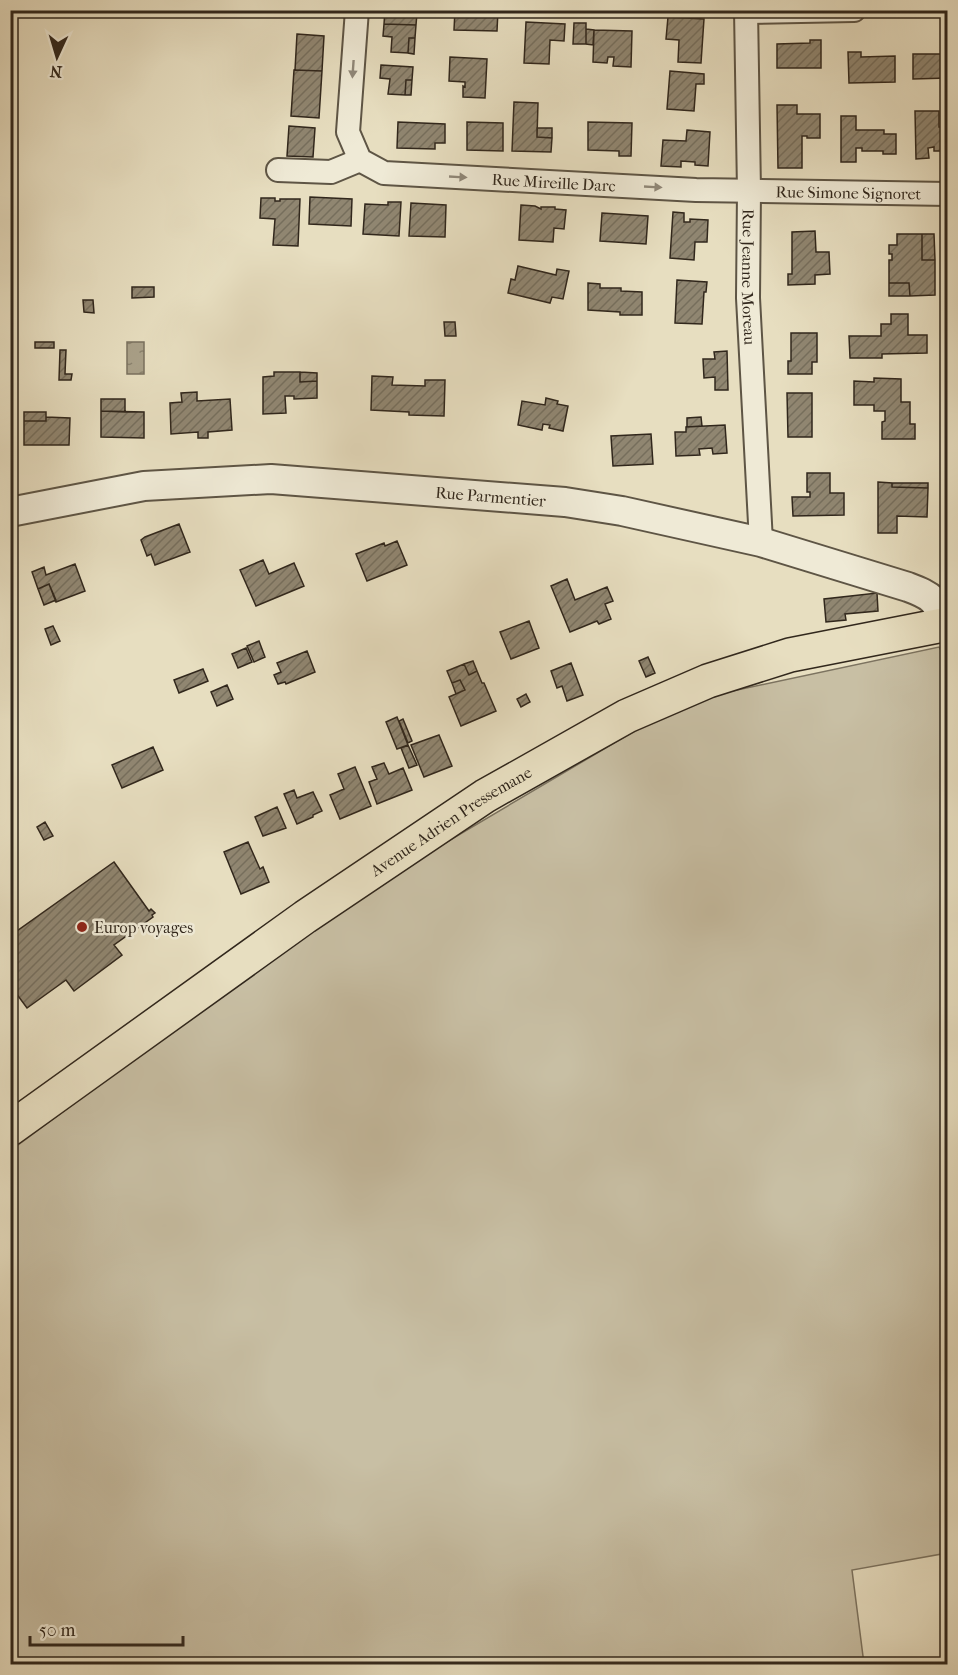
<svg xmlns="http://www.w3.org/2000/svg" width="958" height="1675" font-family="'IM FELL French Canon',serif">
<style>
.grass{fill:#c8bfa4;stroke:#7c7360;stroke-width:1.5}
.water{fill:url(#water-ripples);stroke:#79705d;stroke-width:1.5}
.building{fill:url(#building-hatch);stroke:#31271c;stroke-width:1.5}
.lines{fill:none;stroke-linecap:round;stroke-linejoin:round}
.minor-casing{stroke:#5e5545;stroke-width:26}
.tertiary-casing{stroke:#5e5545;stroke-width:32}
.primary-casing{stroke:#31271c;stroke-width:36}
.minor{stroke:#efead6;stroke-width:22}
.tertiary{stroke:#efead6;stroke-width:28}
.primary{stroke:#e7dec0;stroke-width:33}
.oneway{fill:#908879}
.poi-dot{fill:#8f2418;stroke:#efead6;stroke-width:2}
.labels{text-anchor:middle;stroke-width:5;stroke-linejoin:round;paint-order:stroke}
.street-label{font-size:16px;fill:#31271c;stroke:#efead6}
.poi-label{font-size:16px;fill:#31271c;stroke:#efead6;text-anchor:start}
</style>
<defs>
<pattern id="water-ripples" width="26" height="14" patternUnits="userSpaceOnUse" patternTransform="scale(1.5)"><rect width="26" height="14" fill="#a9a088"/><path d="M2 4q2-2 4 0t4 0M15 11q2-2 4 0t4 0" fill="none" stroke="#8a826e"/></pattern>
<pattern id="building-hatch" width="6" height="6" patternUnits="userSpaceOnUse" patternTransform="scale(1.5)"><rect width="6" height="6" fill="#908671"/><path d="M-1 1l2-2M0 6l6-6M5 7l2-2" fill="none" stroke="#766e5c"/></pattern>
</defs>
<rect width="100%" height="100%" fill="#e7dec0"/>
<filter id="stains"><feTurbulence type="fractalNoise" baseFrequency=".00333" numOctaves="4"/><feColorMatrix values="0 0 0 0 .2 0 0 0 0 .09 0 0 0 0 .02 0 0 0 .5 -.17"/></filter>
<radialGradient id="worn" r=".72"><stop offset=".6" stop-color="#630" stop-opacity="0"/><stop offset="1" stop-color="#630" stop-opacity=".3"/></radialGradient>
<!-- grass -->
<path class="grass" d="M939,647L947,660L948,664L947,1553L852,1570L864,1664H11L10,1151L352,898L631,733L695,699Z"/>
<!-- water -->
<path class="water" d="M127,342H144V374H127Z"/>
<!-- building -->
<path class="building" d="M289,10H314V16L289,14Z
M385,10H411V12L417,13L416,25L384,24Z
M455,10H498L497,31L454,30Z
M668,17L704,19L701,63L678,62L679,40L666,39Z
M526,22L565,24L564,41L550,40L549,64L524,63Z
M574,23H586V44H573Z
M384,24L416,25L415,38H409L408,53L391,52L392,37L383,36Z
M586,29L594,30L593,45L586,44Z
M594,30L632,31L631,67L613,66L614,57H608L607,63L593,62Z
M297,34L324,36L322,71L295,70Z
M409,38H415L414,54L408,53Z
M810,40H821V68H777V44L810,43Z
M848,52H861V57L895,56V82L849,83Z
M913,54H948V78L913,79Z
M450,57L487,59L485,98L463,97V86L465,87V82L449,81Z
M381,65L413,67L412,80H406L405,95L388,94L390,79L380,78Z
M294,70L322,71L319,118L291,116Z
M670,71L704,74V84H696L694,111L667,109Z
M406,80H412L411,95H405Z
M514,102L538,103L537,137L552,138L551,152L512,151Z
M777,105H797V114H820V138H807V136H802V168H778Z
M915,111H939V127H948V151H934V147L928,148L929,158L916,159Z
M841,116H856V130H884V134H896V154H883V151H862V148H856V162H841Z
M398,122L445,124V143H435V149L397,148Z
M467,122L503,123V151L467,150Z
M588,122L632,123L631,156H619V151L588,150Z
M289,126L315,128L313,157L287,156Z
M537,128H552V138L537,137Z
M687,130L710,132L708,166L695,165V162L681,161V167L661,166L663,140L686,141Z
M310,197L352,199L351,226L309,224Z
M261,198H275V201H280V199H300L298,246L273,245L275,219L260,218Z
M388,202H401L399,236L363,234L365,204L388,205Z
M411,203L446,205L445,237L409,236Z
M521,205L535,206L541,209V207H555V209L566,210L564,229L554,228L553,242L519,240Z
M673,212L684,213V222H690V219L708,220L707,242H695L694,260L670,258Z
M602,213L648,216L646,244L600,241Z
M815,231L816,252H829L830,274L815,275V284L788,285V274H792V232Z
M897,234H922V260H935V295L910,296L909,283H889V260H892V254H889V245H897Z
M922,234H934L935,260H922Z
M518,266L556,275L557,269L569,271L563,299L552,297L550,303L508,293L511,279L515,280Z
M677,280L707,282L706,292H704L702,324L675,323Z
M588,283L600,284V288H621V291L642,292V315H620V312L588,310Z
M889,283H909L910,296H889Z
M132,287H154V297L132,298Z
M83,300H93L94,313L84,312Z
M891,314H908V335H927V353L882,354V358H850L849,336H881V324H891Z
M444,322H455L456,336H445Z
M791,333H817V362H812V374H788V361H791Z
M35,342H54V348H35Z
M60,350H66L65,374H72L71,380H59Z
M727,351L728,390H715V377L704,378L703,359H715L714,352Z
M274,372H300V382L317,381V398L294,399V396H285L286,413L263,414V377L274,376Z
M300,372L317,373V381L300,382Z
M372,376L393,377L392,385L425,386V380H445L444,416L409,415V412L371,410Z
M874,378L901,379V402H910V424H915V439H882V422L885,421V411H874V405H854V381L874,382Z
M197,392V401L230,399L232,430L208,432V438H198V432L171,434L170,403L182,402L181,393Z
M787,393H812V437H788Z
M546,398L558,401L557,404L568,406L563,431L549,428L550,425L543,424L542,430L518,425L522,401L545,405Z
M101,399H125V412L101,411Z
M101,411L144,412V438L101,437Z
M24,412H46V421H24Z
M46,417L70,418L69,445H24V421H46Z
M701,417L702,426L687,427V418Z
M725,425L727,453L713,454L712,448L699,449L700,455L676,456L675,432H686V427Z
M651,434L653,464L613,466L611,436Z
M807,473H830V493H844V515L793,516L792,497H810V492H807Z
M878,482L892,483V487L928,488L927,517L897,516V533H878Z
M892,483H928V488L892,487Z
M179,524L190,552L155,565L151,554L147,556L141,540L145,537Z
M397,541L407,565L367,581L356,554L384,543L385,546Z
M263,560L269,574L294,563L304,586L256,606L240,570Z
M75,564L85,591L56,602L49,584L38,589L32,572L44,567L46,575Z
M567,579L575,600L607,587L613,601L605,604L611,619L599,624L597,621L570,632L551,586Z
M49,584L56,600L44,605L38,589Z
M877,593L878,611L845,614L846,620L826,622L824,599Z
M529,621L539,648L511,659L500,632Z
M53,626L60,641L51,645L45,629Z
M259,641L265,657L254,662L247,646Z
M246,648L252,662L238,668L232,654Z
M307,651L315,672L286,684L285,682L278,684L274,675L281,672L277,663Z
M648,657L655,673L646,677L639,661Z
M473,661L477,671L469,675L464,664Z
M571,663L583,695L567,701L562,686L557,688L551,671Z
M464,664L469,675L477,671L482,683H484L496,711L461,726L449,697L465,690L460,680L452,683L447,671Z
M203,669L208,681L179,693L174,680Z
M460,680L465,690L456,694L452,683Z
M227,685L233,699L217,706L211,692Z
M526,694L530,702L521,707L517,699Z
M397,717L408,745L397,749L386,722Z
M403,719L412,741L408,743L399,721Z
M439,735L452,766L424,777L411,745Z
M408,745L417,765L409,768L401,748Z
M153,747L163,770L122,788L112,765Z
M384,763L389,774L403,768L412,790L377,804L369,782L377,779L372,767Z
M355,767L371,806L340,819L330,795L344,789L338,774Z
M294,790L297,798L313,792L322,811L313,815V817L297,824L284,794Z
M277,807L286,828L263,836L255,817Z
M45,822L53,836L44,840L37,827Z
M248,842L260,869L263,867L269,882L241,894L224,852Z
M114,862L149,911L151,909L155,913L152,915L153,917L114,945L122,955L74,991L66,980L27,1008L10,985V936Z"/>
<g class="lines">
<!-- minor casing -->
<g class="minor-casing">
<g id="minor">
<path id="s1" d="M357,10L348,132L360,160L384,173L696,190L948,194"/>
<path id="s2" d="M746,10L749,191L748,298L761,542"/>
<path d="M746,12L854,10"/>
<path d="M278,170L331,172L360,160"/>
</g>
</g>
<!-- tertiary casing -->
<g class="tertiary-casing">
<g id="tertiary">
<path id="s3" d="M10,512L144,486L271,479L565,502L622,511L761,542L908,587C932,596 938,600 944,625"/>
</g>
</g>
<!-- primary casing -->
<g class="primary-casing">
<g id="primary">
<path id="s4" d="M10,1129L305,917L485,796L627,716L708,681L790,655L948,624"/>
</g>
</g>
<!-- minor -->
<use href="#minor" class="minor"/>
<!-- tertiary -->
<use href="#tertiary" class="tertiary"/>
<!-- primary -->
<use href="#primary" class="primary"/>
</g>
<!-- one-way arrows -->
<defs><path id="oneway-solid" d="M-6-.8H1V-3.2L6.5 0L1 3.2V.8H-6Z" transform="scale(1.5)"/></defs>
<g class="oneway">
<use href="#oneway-solid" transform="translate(353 69) rotate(94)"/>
<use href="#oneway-solid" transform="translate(458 177) rotate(3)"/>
<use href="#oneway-solid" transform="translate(653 187) rotate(3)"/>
</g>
<!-- markers -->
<circle class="poi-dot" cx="82" cy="927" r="6"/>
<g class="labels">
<!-- street labels -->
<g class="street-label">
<text dy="6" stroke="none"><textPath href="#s1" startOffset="350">Rue Mireille Darc</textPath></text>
<text dy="6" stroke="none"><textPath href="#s1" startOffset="645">Rue Simone Signoret</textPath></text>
<text dy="6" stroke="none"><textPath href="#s2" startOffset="267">Rue Jeanne Moreau</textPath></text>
<text dy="6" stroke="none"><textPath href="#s3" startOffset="484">Rue Parmentier</textPath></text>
<text dy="6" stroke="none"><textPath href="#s4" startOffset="538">Avenue Adrien Pressemane</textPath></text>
</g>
<!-- poi labels -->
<g class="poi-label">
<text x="94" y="933">Europ voyages</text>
</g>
</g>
<!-- margin -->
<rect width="958" height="1675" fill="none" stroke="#e7dec0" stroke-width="36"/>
<rect x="12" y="12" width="934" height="1651" fill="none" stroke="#31271c" stroke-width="3"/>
<rect x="18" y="18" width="922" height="1639" fill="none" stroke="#31271c" stroke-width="1.5"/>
<!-- north arrow -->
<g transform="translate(57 57) rotate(184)" stroke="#efead6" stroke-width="4.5" paint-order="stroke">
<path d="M0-4.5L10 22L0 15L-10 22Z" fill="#31271c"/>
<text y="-9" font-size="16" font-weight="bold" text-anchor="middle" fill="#31271c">N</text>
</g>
<!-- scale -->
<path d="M30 1636v9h153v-9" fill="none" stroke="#31271c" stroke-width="3"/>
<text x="39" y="1636" font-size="18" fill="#31271c" stroke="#efead6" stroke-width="4.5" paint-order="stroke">50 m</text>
<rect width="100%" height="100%" filter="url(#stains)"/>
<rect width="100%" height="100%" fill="url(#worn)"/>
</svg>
